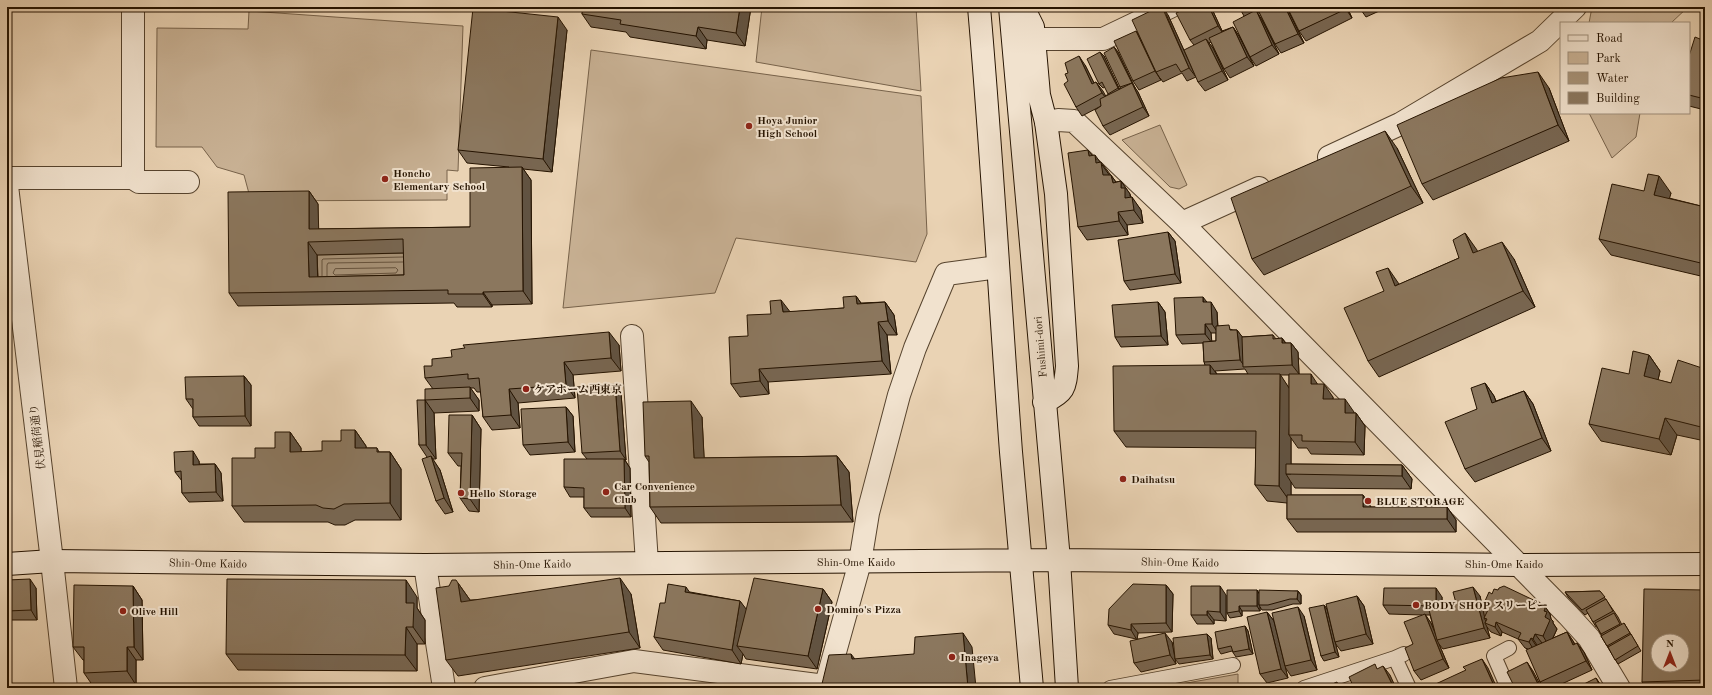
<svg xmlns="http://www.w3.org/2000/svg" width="1712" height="695" font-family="'Old Standard TT','Noto Serif JP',serif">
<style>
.green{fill:#c9b295;stroke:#77624a}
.water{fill:#a79277;stroke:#735f47}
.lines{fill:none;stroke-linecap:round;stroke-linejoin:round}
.shore{stroke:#66523c;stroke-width:1}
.service-casing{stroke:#56432d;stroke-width:16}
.minor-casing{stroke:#56432d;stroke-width:24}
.tertiary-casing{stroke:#56432d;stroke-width:24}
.secondary-casing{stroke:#251300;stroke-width:24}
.service{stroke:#f1e2ce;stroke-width:14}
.minor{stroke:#f1e2ce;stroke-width:22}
.tertiary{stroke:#f1e2ce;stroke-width:22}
.secondary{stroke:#f1e2ce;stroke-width:22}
.wall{fill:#786651;stroke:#251300;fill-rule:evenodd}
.shaded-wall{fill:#615342;stroke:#251300}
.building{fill:#8b775e;stroke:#251300;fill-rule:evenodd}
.poi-dot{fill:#8f2418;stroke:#f1e2ce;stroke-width:1.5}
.labels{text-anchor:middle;stroke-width:4;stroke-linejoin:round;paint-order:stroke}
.poi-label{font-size:11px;font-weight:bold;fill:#251300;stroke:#f1e2ce;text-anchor:start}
.street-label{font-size:11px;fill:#251300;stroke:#f1e2ce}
</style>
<rect width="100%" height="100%" fill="#ead3b4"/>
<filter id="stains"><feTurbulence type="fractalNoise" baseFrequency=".005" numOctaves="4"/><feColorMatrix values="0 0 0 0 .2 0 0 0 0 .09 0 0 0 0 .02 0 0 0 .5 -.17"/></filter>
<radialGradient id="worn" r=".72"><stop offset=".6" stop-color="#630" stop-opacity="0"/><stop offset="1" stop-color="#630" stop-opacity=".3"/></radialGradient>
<!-- green -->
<path class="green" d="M762,7H916L921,91L756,62Z
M1592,7H1688L1671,23H1589Z
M249,11L463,26L458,171L447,170V200L251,201L244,175L217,167L202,147H156L157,28L248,29Z
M591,50L921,96L927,234L916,262L736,238L715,293L563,308Z
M1589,113H1640L1636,137L1612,158Z
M1160,125L1187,185L1179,189L1170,187L1122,140Z
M1238,674V688H1158Z"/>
<!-- water -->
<path class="water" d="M413,253L414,288L318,290L317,255Z"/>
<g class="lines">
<!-- shore -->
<path class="shore" d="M396,268L398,270L396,273L335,275L333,273L335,269Z
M322,276V260L323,259L403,257
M327,276V265L328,263L403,262"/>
<!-- service casing -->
<g class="service-casing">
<path id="service" d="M1404,654L1395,658L1409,688
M1110,688L1233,665
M1304,688L1395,658
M1508,688L1494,656L1509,648"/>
</g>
<!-- minor casing -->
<g class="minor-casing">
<path id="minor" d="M133,7V178
M1034,39H1103L1170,7
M1046,122L1058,120L1074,121L1182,223L1568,615L1589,638L1619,688
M1329,157L1400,124L1540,41L1575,7
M7,178H133L139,182H188
M1182,223L1259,188
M632,336L647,563
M52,561L66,688
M425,565L444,688
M485,688L634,661L825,686
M825,688L860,562L868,513L899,395L915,348L946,274L998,267"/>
</g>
<!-- tertiary casing -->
<g class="tertiary-casing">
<path id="tertiary" d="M7,186L52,561"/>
</g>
<!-- secondary casing -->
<g class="secondary-casing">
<path id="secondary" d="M979,7C992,155 1000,304 1011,452C1018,531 1025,609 1032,688
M1010,7L1059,560L1067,688
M1016,7L1028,17L1033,27L1039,95L1046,122L1056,194L1067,366C1065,388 1065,392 1044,402
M7,564L52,561L425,565L1059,560L1520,565L1705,564"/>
</g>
<!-- service -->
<use href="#service" class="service"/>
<!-- minor -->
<use href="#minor" class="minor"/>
<!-- tertiary -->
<use href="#tertiary" class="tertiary"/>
<!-- secondary -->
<use href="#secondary" class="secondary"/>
</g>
<!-- wall -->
<path class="wall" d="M583,7H751L745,46L707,40L706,49L630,37L626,32L591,27L582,14Z
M1239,7H1287L1304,43L1281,53L1275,44L1259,12L1257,13L1262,20L1279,54L1256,66L1250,57L1244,16Z
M1347,7L1352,18L1306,41L1299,31Z
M1359,7H1388L1366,17Z
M1212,9L1222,31L1233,27L1239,36L1254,66L1230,78L1224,69L1211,42L1209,43L1213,48L1228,80L1205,91L1198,82L1194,45L1190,40Z
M1168,15L1196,77L1187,81L1182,73L1163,82L1160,78L1161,80L1139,90L1133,81L1136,31L1139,35Z
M567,30L552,172L523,169L531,180L532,304L492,305V307H457L454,303L238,306L229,293L309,191L318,204V229L470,227L509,167L467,163L458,150ZM404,253V275L318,277L317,255Z
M1705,41V110L1689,106V56Z
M1114,47L1118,52L1135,88L1138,92L1149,116L1110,135L1103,126L1101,106L1082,116L1076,107L1068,81L1085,65L1094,83L1096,82L1105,96L1109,94L1105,87L1103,88L1099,84L1104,56L1119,89H1121L1120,87Z
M1549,88L1569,141L1433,200L1422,184Z
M1397,148L1423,203L1264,275L1252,259Z
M1093,156L1100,163L1101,162L1116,182L1121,181L1130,194L1131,197L1141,210L1143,223L1127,225L1128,235L1087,240L1078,227Z
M1644,191L1671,193L1669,198L1705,207V277L1611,255L1599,239Z
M1168,232L1175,241L1181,283L1130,290L1124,281Z
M1465,233L1477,252L1514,259L1535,307L1379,377L1368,361L1384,291L1459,258Z
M856,296L861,303L885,302L894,315L897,335H887L891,374L768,382L769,394L740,397L731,384L748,336L790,312L844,308Z
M1158,302L1165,312L1168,345L1121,347L1115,337Z
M1207,302L1217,312L1218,326L1233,330H1237L1242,337L1273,335L1276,339L1282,338L1286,343H1291L1298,352L1299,374L1317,384L1333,397V399L1354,413H1356L1365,426L1364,455L1311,454L1307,448H1298L1291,438V464L1402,465L1412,479L1411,489L1295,488L1291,482V495H1363L1371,507H1447L1456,520V532H1297L1287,519V503L1267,501L1255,485L1256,448L1126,447L1114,431L1205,365L1204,362L1203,343L1182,344L1176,335ZM1211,333H1216V341H1211ZM1245,369L1248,374H1217L1215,371ZM1280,375H1289V388Z
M619,345L621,371L573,375L575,398L518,403L520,428L492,430L483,417L481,392H477L474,388H470L479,400V411L434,413L436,459H432L440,470L453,512L445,514L436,501L427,457L419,445L425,400L433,389L425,378L432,366Z
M1649,355L1660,371L1658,380L1671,383L1705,369V441L1677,435L1671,455L1601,441L1589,424L1629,374Z
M244,376L251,385V426H199L193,417V409L186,399Z
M1485,383L1494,396L1496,401L1524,391L1533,404L1551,451L1475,482L1465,469L1477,409Z
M621,393L626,460H625L630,468L631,517H591L584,508V497H570L564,487L587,459L582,453Z
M566,407L573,416L575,452L530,455L523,445Z
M472,415L481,429L479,512L469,511L460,498L461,466H458L448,453Z
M702,417L704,458L837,456L849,472L853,522L661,523L650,507L649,462L645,456Z
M355,430L366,446V448H377L379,452H390L401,469V520H355L345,525H335L328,522H244L232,506L255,458L275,448L290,432L301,448V452L322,451L341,441Z
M199,461V464H215L221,473L223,501L189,502L182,493V481L175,472Z
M7,580L36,588L37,620H7Z
M458,583L470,600L631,594L640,648L458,676L446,660L449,586Z
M1166,585L1173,594L1172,632L1138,633L1137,639L1172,642L1176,664L1141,672L1134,663L1136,639L1114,634L1108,625Z
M133,586L142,600L143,660H136V685L93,686L84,673V660H83L73,647Z
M823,589L832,602L817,669L746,659L743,654L741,664L663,650L654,637L665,603L690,592L740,601L746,610Z
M1257,590L1259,594L1298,591L1301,595V604H1293L1272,610H1262L1260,607V611H1242V616L1230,618L1227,613Z
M1705,590V688H1646L1642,682Z
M1600,591L1618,617L1622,625L1624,623L1641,651L1618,664L1601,636H1602L1597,627H1596L1593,622L1588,613L1585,615L1568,597L1565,592Z
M1492,594L1544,605L1550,614L1551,619L1553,621V623L1557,629L1553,638L1567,632L1575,644L1584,652L1592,670L1553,688H1545L1540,682L1528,649L1525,648L1518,639L1502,632L1501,636L1491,632L1487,627L1490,638L1443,649L1439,644L1449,668L1421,680L1414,671L1413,644L1422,615L1389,614L1383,605L1442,597V606L1480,596L1482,606ZM1425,615H1430L1435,633L1431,623Z
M1226,595V621L1214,620V624H1197L1191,615Z
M1357,596L1364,606L1373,644L1341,651L1335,643L1339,657L1324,661L1321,656L1324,605L1327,609Z
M417,597V608L425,620V644H417V671L238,670L226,654Z
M1267,612L1274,621L1304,616L1317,670L1291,676L1285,667L1288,678L1267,683L1260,674Z
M1245,626L1248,631L1253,654L1236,657L1232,651L1221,654L1218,649Z
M1207,634L1211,638L1213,659L1179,664L1175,659Z"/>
<!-- shaded-wall -->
<path class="shaded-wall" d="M740,7H751L745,46L736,33Z
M1163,7L1168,15L1196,77L1189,68Z
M1209,7H1210L1212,9L1224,35L1218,26Z
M1285,7H1287V8L1304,43L1298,34Z
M1345,7H1347L1352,18L1346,9Z
M1256,10L1262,20L1279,54L1272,45Z
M558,17L567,30L552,172L543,159Z
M698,27L707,40L706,49L696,36Z
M1233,27L1239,36L1254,66L1247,57Z
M1136,31L1143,40L1156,72L1161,80L1155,71Z
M1206,39L1213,48L1228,80L1222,71Z
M1114,47L1118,52L1135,88L1132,83Z
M1100,52L1104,56L1121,92L1118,88Z
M1079,56L1085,65L1099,93L1092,84Z
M1538,72L1549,88L1569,141L1558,125Z
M1096,82L1103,91L1109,102L1102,93Z
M1132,83L1138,92L1149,116L1143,107Z
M1385,131L1397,148L1423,203L1411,186Z
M1088,150L1096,160L1095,155L1110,176L1112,188L1089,156Z
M522,167L531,180L532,304L523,291Z
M1111,175L1120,188L1113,183Z
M1659,176L1671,193L1666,211L1654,195Z
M1121,181L1130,194V196L1133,200L1132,197L1141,210L1143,223L1125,198L1121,188Z
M309,191L318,204L319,241L309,229Z
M1118,212L1127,225L1128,235L1119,221Z
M1168,232L1175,241L1181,283L1175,274Z
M1465,233L1477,250L1484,270L1473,253Z
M308,242L317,255L318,290L309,277Z
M1502,242L1514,259L1535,307L1523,291Z
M1388,268L1399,284L1395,286Z
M483,292L492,305V307L483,294Z
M856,296L865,309L857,304Z
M1203,297L1210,306L1203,302Z
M781,300L791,313L783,312Z
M885,302L894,315L897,335L888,321Z
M1158,302L1165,312L1168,345L1161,336Z
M1211,302L1217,312L1218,333L1212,324Z
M878,322L887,335L891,374L882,361Z
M1205,324L1211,333L1212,343L1205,334Z
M1237,330L1244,339L1245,367L1240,360Z
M609,332L619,345L621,371L611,358Z
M1282,338L1288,347L1282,343Z
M1291,343L1298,352L1299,374L1292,365Z
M1649,355L1660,371L1655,393L1644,376Z
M564,362L573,375L575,398L566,385Z
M1210,365L1222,381L1210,374Z
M759,369L768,382L769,394L760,381Z
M1280,374L1291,391L1289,435L1291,438V474H1286L1291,482V503L1279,486Z
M1311,374L1320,388L1311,384Z
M244,376L251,385V426L245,416Z
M1485,383L1494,396L1501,416L1492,403Z
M615,384L621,393L626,460L620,451Z
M1324,384L1333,397L1332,412L1323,399Z
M470,387L479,400V411L470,398Z
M509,389L518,403L520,428L511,415Z
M1524,391L1533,404L1551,451L1542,438Z
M1345,399L1354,412V426L1345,413Z
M425,400L434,413L436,459L426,445Z
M691,401L702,417L705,474L694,458Z
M566,407L573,416L575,452L568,442Z
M1356,413L1365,426L1364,455L1355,442Z
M472,415L481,429L479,512L470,499Z
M1665,418L1677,435L1671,455L1659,439Z
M355,430L366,446V465L355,448Z
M290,432L301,448V468L290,452Z
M193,451L199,461L200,474L193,465Z
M390,452L401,469V520L390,503Z
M431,456L440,470L453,512L444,498Z
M837,456L849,472L853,522L841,505Z
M624,459L630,468L631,517L625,508Z
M215,464L221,473L223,501L216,492Z
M1402,465L1412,479L1411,489L1402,476Z
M1363,495L1372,509L1363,507Z
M1447,507L1456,520V532L1447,519Z
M620,578L631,594L640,648L629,632Z
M30,579L36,588L37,620L31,610Z
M406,580L417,597V608L425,620V644L413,627L406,603Z
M458,583L470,600L472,618L461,602Z
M1166,585L1173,594L1172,632L1166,623Z
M133,586L142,600L143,660L134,647Z
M1220,586L1226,595V621L1220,612Z
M686,587L695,600L685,592Z
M1473,587L1480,596L1483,608H1482L1483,610L1485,619L1484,618L1486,621L1485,623L1487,627L1490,638L1484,628Z
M1436,588L1442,597V615L1436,606Z
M823,589L832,602L817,669L808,656Z
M1257,590L1260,595L1259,605L1260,607V611L1257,606Z
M1298,591L1301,595V604L1297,599Z
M1357,596L1364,606L1373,644L1366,634Z
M740,601L750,614L737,646L743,654L741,664L732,650Z
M1324,605L1327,609L1339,657L1335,652Z
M1544,605L1550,614L1551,619L1553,621V623L1557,629L1549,646L1543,636L1545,617L1544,611Z
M1239,606L1242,611V616L1239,611Z
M1298,607L1304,616L1317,670L1311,660Z
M1207,611L1214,620V624L1207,615Z
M1267,612L1274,621L1288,678L1281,669Z
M1425,614L1431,623L1438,640H1437L1439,644L1449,668L1443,659Z
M1496,622L1502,632L1501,636L1495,627Z
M1131,624L1138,633L1137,640L1131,630Z
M1245,626L1248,631L1253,654L1249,649Z
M406,627L417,644V671L405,655Z
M1567,632L1573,641L1579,654L1573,645Z
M963,633L972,647L976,688H968Z
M1165,633L1172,642L1176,664L1170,655Z
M1207,634L1211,638L1213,659L1210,655Z
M1535,634L1542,643L1539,648L1533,639Z
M1531,638L1537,647L1535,652L1529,642Z
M1577,643L1584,652L1592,670L1586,661Z
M127,647L136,660V685L127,671Z
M851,654L861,667L852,659Z
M1482,659L1488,668L1497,688H1495Z
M1527,662L1533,671L1542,688H1540Z
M1383,666L1390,675L1396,688H1394Z
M1596,678L1603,688H1601Z"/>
<!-- building -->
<path class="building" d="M583,7H740L736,33L698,27L696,36L620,24L621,20L582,14Z
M1159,7H1162L1189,68L1181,72L1176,64L1156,72L1132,20Z
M1189,7H1209L1218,26L1190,40L1176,13Z
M1239,7H1244L1240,9Z
M1263,7H1285L1298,34L1275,44L1258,10Z
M1287,7H1345L1346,9L1299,31Z
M473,8L558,17L543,159L458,150Z
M1256,10L1272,45L1250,57L1233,22Z
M1233,27L1247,57L1224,69L1209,38Z
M1136,31L1155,71L1133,81L1114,41Z
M1695,37L1705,41V99L1689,95V56Z
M1206,39L1222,71L1198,82L1184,50Z
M1114,47L1132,83L1120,87L1104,53Z
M1100,52L1118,88L1108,94L1102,82L1099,84L1087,59Z
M1079,56L1092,84L1096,82L1102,93L1076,107L1064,84L1068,81L1065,74L1068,73L1065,63Z
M1538,72L1558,125L1422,184L1397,125L1501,78Z
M1132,83L1143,107L1103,126L1095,110L1101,106L1100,99Z
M1385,131L1411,186L1252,259L1231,198Z
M1088,150L1089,156L1095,155L1096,163L1101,162L1103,175H1111L1113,183L1121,181V188H1125V198L1132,197L1134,210L1118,212L1119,221L1078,227L1068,153Z
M522,167L523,291L483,292V294H448V290L229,293L228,192L309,191V229L470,227V168ZM403,239L404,275L309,277L308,242Z
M1648,174L1659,176L1654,195L1705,207V264L1599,239L1612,184L1644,191Z
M1168,232L1175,274L1124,281L1118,240Z
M1465,233L1473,253L1502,242L1523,291L1368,361L1344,308L1384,291L1376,272L1388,268L1395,286L1459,258L1453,240Z
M856,296L857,304L885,302L888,321L878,322L882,361L759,369L760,381L731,384L729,337L748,336L747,315L771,314L770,301L781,300L783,312L844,308L843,297Z
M1203,297V302H1211L1212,324H1205V334L1176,335L1174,298Z
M1158,302L1161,336L1115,337L1112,305Z
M1229,325L1230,330H1237L1240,360L1204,362L1203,342L1216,341V326Z
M609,332L611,358L564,362L566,385L509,389L511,415L483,417L479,378L468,379V374L425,378L424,366H432V359L452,357L451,350L465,348L463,345Z
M1273,335V339L1282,338V343H1291L1292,365L1243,367L1242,337Z
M1633,351L1649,355L1644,376L1671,383L1678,360L1705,369V428L1665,418L1659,439L1589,424L1602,368L1629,374Z
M1210,365V374H1280L1279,486L1255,485L1256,431H1114L1113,366Z
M1289,374H1311V384H1324L1323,399H1345V413H1356L1355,442L1302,441V435H1289Z
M244,376L245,416L193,417V399H186L185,377Z
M1485,383L1492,403L1524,391L1542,438L1465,469L1445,422L1477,409L1471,388Z
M615,384L620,451L582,453L577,387Z
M470,387V398L425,400V389Z
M417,400H425L426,445H419Z
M691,401L694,458L837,456L841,505L650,507L649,456H645L643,402Z
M566,407L568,442L523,445L521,409Z
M449,415H472L470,499L460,498L462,453H448Z
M341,430H355V448H377V452H390V503L344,504L334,509L323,508L316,505L232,506V458H255V448H275V432H290V452L322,451V441H341Z
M193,451V465L215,464L216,492L182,493L181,471L175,472L174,452Z
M431,456L444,498L436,501L422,459Z
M564,459H624L625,508H584V488L564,487Z
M1286,464L1402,465V476L1286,474Z
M1287,495H1363V507H1447V519H1287Z
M620,578L629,632L446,660L436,588L449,586L452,580H456L458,583L461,602Z
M754,578L823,589L808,656L737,646Z
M30,579L31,610L7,611V580Z
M227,579L406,580V603H414L413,627H406L405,655L226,654Z
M668,584L686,587L685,592L740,601L732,650L654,637L660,603H665Z
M1133,584L1166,585V623L1131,624V630L1108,625L1109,609Z
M74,585L133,586L134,647H127V671L84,673V647H73Z
M1191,586H1220V612L1207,611V615H1191Z
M1504,586L1544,605L1545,609L1544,611L1547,612L1545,617L1550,620L1543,636L1535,634L1533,639L1531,638L1529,642L1518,639L1521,633L1496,622L1495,627L1485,623L1487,619L1484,618L1488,610L1482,608L1489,592L1492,594L1494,589L1498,590L1499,588Z
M1473,587L1484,628L1437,640L1429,610L1456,603L1453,592Z
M1384,588H1436V606L1383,605Z
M1644,589L1705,590V680L1642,682ZM1658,641H1682V665H1658Z
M1227,590H1257V606H1239V611L1227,613Z
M1259,590L1298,591L1297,599H1290L1268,605H1259Z
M1600,591L1605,597L1582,610L1565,592Z
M1357,596L1366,634L1335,642L1326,604Z
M1606,599L1613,611L1593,622L1586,610Z
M1324,605L1335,652L1321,656L1309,608Z
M1298,607L1311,660L1285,666L1272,613Z
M1267,612L1281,669L1260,674L1247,617Z
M1614,613L1620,624L1601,634L1595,623Z
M1425,614L1443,659L1414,671L1405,648L1413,644L1404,622Z
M1624,623L1630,633L1607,646L1601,636Z
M1245,626L1249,649L1233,652L1231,646L1218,649L1215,632Z
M1567,632L1573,645L1577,643L1586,661L1540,682L1526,650Z
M963,633L968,688H821L829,655L851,654L852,659L914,654L915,637Z
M1165,633L1170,655L1134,663L1130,641Z
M1207,634L1210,655L1175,659L1173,638Z
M1631,634L1638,646L1615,660L1608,647Z
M1482,659L1495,688H1427L1466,670L1463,667Z
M1527,662L1540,688H1515L1507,672Z
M1375,664L1377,669L1383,666L1393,686L1389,688H1354L1349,677Z
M1596,678L1601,688H1576Z
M1337,682L1339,688L1348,684L1349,688H1323Z"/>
<!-- markers -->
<g class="poi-dot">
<circle cx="749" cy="126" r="4"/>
<circle cx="385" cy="179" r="4"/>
<circle cx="526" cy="389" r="4"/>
<circle cx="1123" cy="479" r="4"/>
<circle cx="606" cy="492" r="4"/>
<circle cx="461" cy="493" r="4"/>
<circle cx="1368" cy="501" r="4"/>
<circle cx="1416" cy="605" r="4"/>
<circle cx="818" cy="609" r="4"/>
<circle cx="123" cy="611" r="4"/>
<circle cx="952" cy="657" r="4"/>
</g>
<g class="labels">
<!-- poi labels -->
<g class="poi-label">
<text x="757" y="124">Hoya Junior<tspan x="757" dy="13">High School</tspan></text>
<text x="393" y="177">Honcho<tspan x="393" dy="13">Elementary School</tspan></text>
<text x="534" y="393">ケアホーム西東京</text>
<text x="1131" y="483">Daihatsu</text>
<text x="614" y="490">Car Convenience<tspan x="614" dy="13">Club</tspan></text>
<text x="469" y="497">Hello Storage</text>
<text x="1376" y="505">BLUE STORAGE</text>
<text x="1424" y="609">BODY SHOP スリーピー</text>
<text x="826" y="613">Domino's Pizza</text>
<text x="131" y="615">Olive Hill</text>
<text x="960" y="661">Inageya</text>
</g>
<!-- street labels -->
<g class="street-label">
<text transform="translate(1040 347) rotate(-95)" y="4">Fushimi-dori</text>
<text transform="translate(37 437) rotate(-97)" y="4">伏見稲荷通り</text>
<text x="856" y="566">Shin-Ome Kaido</text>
<text transform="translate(1180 562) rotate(1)" y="4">Shin-Ome Kaido</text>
<text transform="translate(208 563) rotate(1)" y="4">Shin-Ome Kaido</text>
<text transform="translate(532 564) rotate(-1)" y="4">Shin-Ome Kaido</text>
<text x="1504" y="568">Shin-Ome Kaido</text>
</g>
</g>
<!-- margin -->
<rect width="1712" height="695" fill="none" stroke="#ead3b4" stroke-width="24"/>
<rect x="8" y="8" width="1696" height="679" fill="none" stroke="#251300" stroke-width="2"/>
<rect x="12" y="12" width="1688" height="671" fill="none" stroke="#251300"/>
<!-- legend -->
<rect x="1560" y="22" width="130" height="92" fill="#f1e2ce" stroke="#9f8f7c"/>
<rect x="1568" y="35" width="20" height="6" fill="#f1e2ce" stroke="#9f8f7c"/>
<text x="1596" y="42" font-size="12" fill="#251300">Road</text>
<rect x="1568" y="52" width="20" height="12" fill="#c9b295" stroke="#9f8f7c"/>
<text x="1596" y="62" font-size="12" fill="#251300">Park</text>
<rect x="1568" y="72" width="20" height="12" fill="#a79277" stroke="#9f8f7c"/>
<text x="1596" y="82" font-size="12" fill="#251300">Water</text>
<rect x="1568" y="92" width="20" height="12" fill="#8b775e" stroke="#9f8f7c"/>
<text x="1596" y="102" font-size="12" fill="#251300">Building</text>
<!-- north arrow -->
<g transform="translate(1670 653)"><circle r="19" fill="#f1e2ce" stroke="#9f8f7c"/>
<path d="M0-3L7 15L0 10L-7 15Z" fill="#8f2418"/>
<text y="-6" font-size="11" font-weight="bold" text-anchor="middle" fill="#251300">N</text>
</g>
<rect width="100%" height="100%" filter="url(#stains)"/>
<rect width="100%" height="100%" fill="url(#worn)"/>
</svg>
